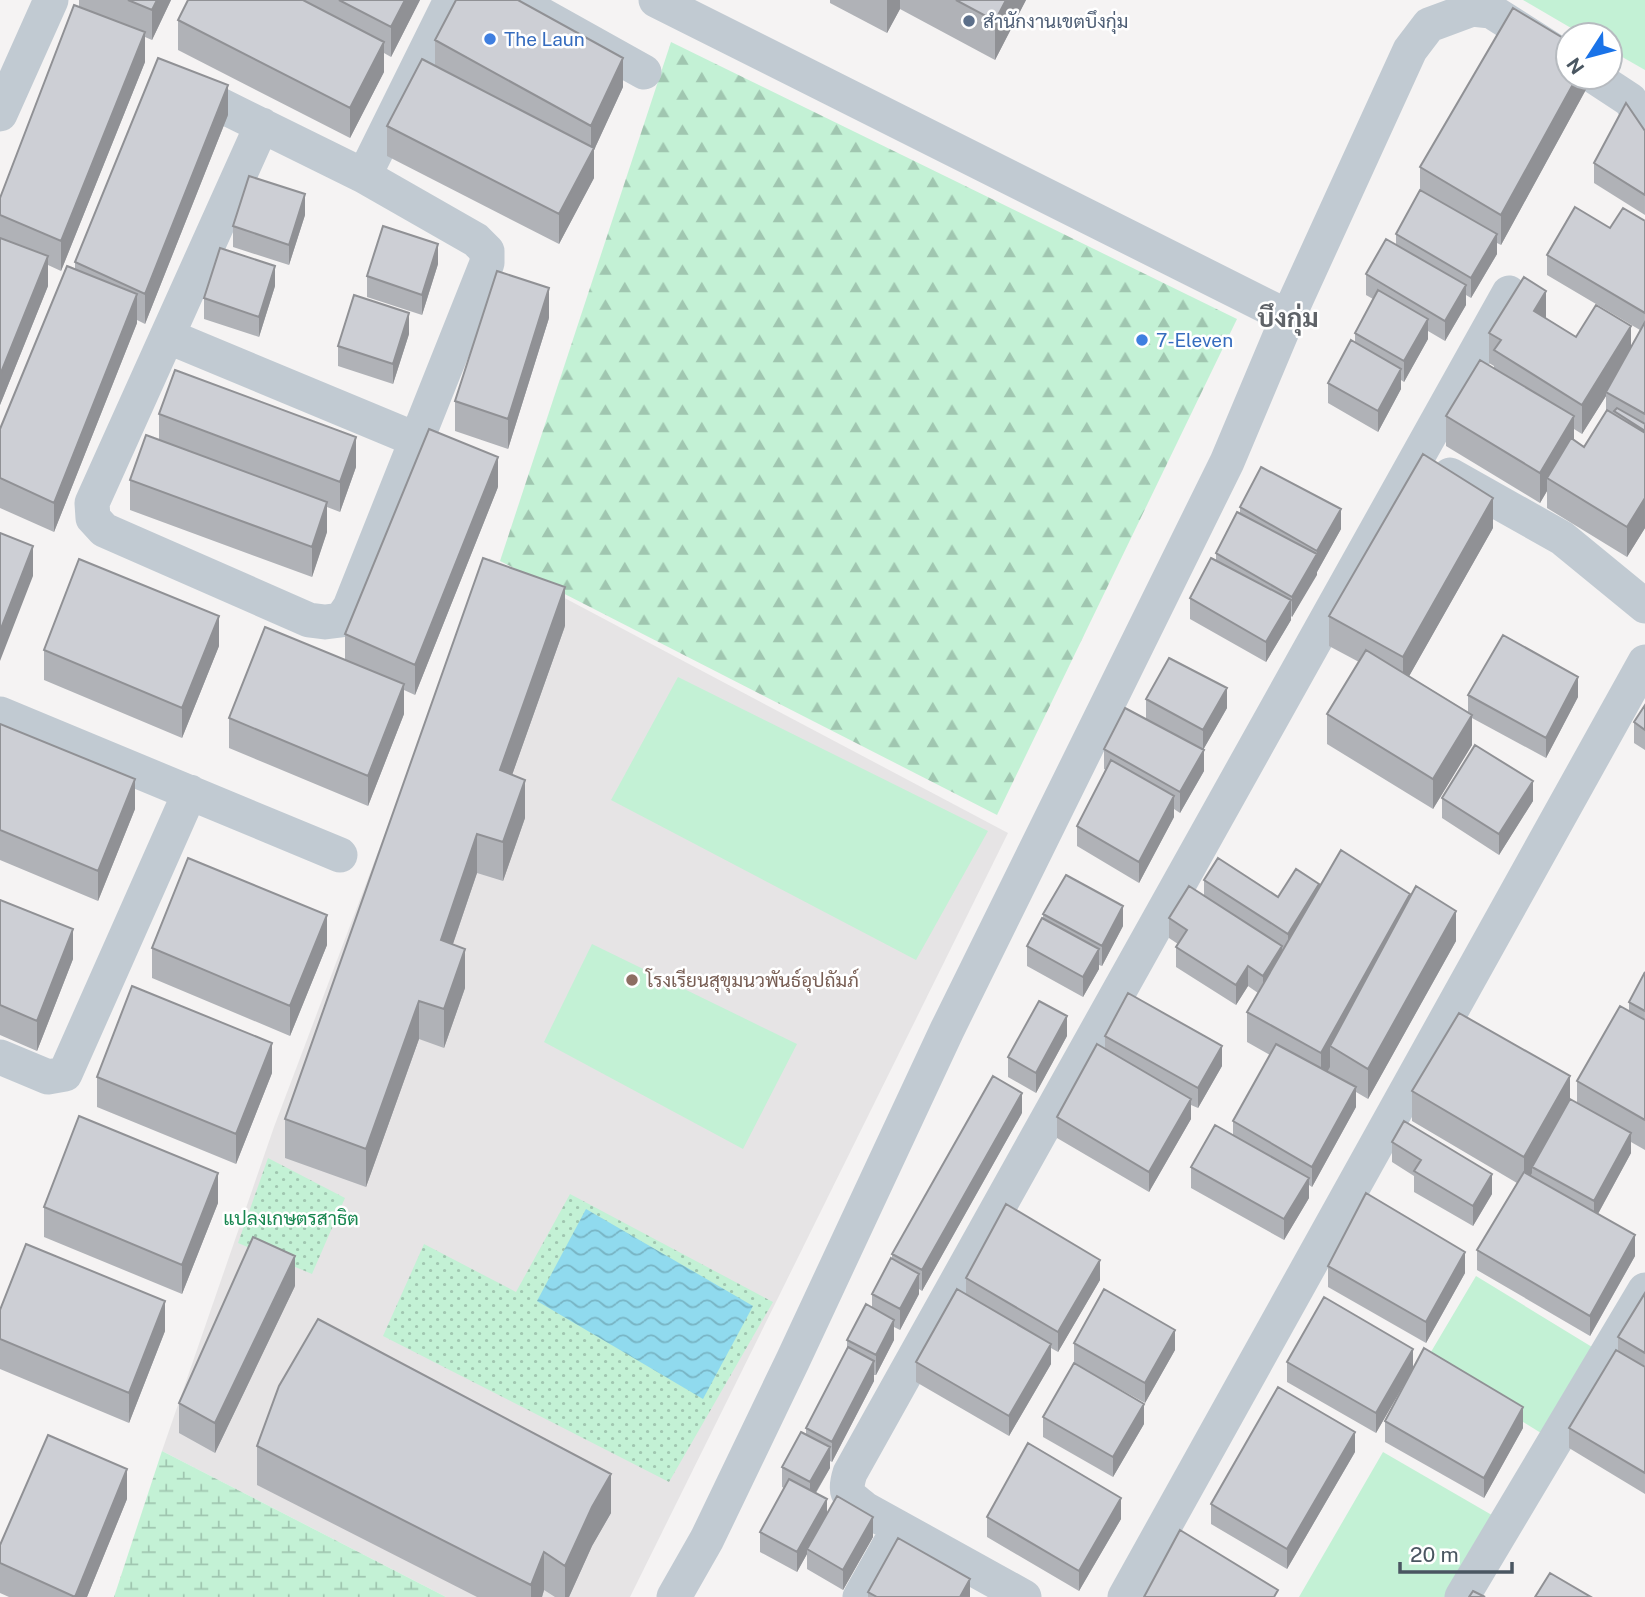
<svg xmlns="http://www.w3.org/2000/svg" width="1645" height="1597" font-family="'Public Sans',Sarabun,sans-serif">
<style>
.education{fill:#e6e4e5}
.green{fill:#c3f1d5}
.forest{fill:url(#forest-firs)}
.wetland{fill:url(#wetland-marsh)}
.garden{fill:url(#garden-dots)}
.water{fill:url(#water-waves)}
.lines{fill:none;stroke-linecap:round;stroke-linejoin:round}
.minor{stroke:#c1cad2;stroke-width:35}
.wall{fill:#b0b2b7;fill-rule:evenodd}
.shaded-wall{fill:#909195}
.building{fill:#cdcfd5;stroke:#909195;stroke-width:2}
.service-dot{fill:#5c6f8a;stroke:#fff;stroke-width:2.5}
.shop-dot{fill:#3f7fe0;stroke:#fff;stroke-width:2.5}
.education-dot{fill:#8d6e63;stroke:#fff;stroke-width:2.5}
.labels{text-anchor:middle;stroke-width:5;stroke-linejoin:round;paint-order:stroke}
.service-label{font-size:19px;fill:#4e5e75;stroke:#fff;text-anchor:start}
.shop-label{font-size:19px;fill:#366cbe;stroke:#fff;text-anchor:start}
.education-label{font-size:19px;fill:#785e54;stroke:#fff;text-anchor:start}
.park-label{font-size:19px;fill:#17864f;stroke:#fff}
.district-label{font-size:26px;font-weight:bold;fill:#5f6368;stroke:#fff}
</style>
<defs>
<pattern id="forest-firs" width="22" height="20" patternUnits="userSpaceOnUse" patternTransform="scale(1.75)"><rect width="22" height="20" fill="#c3f1d5"/><path d="M5 1l3.5 6h-7zM16 11l3.5 6h-7z" fill="#a0c6b0"/></pattern>
<pattern id="wetland-marsh" width="20" height="14" patternUnits="userSpaceOnUse" patternTransform="scale(1.75)"><rect width="20" height="14" fill="#c3f1d5"/><path d="M1 5h8M5 5V1M11 12h8M15 12V8" fill="none" stroke="#a0c6b0"/></pattern>
<pattern id="garden-dots" width="8" height="8" patternUnits="userSpaceOnUse" patternTransform="scale(1.75)"><rect width="8" height="8" fill="#c3f1d5"/><path d="M2 2h.1M6 6h.1" fill="none" stroke="#a0c6b0" stroke-width="1.8" stroke-linecap="round"/></pattern>
<pattern id="water-waves" width="16" height="10" patternUnits="userSpaceOnUse" patternTransform="scale(1.75)"><rect width="16" height="10" fill="#90daee"/><path d="M0 5q4-4 8 0t8 0" fill="none" stroke="#78b4c4"/></pattern>
</defs>
<rect width="100%" height="100%" fill="#f5f3f3"/>
<!-- education -->
<path class="education" d="M489,558L1008,833L630,1597H446L162,1451L274,1127Z"/>
<!-- green -->
<path class="green" d="M1523,0H1645V70L1610,50V35H1583Z
M678,677L988,831L916,960L611,800Z
M592,944L797,1044L743,1149L544,1042Z
M1476,1276L1592,1347L1541,1433L1425,1362Z
M1383,1452L1497,1518L1451,1597H1299Z"/>
<!-- forest -->
<path class="forest" d="M671,42L1237,319L997,815L500,561Z"/>
<!-- wetland -->
<path class="wetland" d="M162,1451L446,1597H114Z"/>
<!-- garden -->
<path class="garden" d="M268,1158L345,1198L312,1274L238,1243Z
M570,1194L773,1302L669,1482L383,1336L424,1244L516,1292Z"/>
<!-- water -->
<path class="water" d="M586,1209L753,1306L703,1399L537,1301Z"/>
<g class="lines">
<!-- minor -->
<path class="minor" d="M515,0L644,72
M656,0L1288,317L1410,50L1429,25L1472,9L1491,11L1568,60
M1595,77L1630,100L1645,122
M204,97L364,176
M0,114L51,0
M262,125L92,503L93,518L104,530L309,620L325,622L341,620L350,607L487,263V251L476,240L364,176L451,0
M167,336L417,440
M1450,475L1562,538L1645,606
M0,714L340,855
M0,1057L48,1077L65,1074L190,792
M674,1597L707,1539L793,1360L947,1030L1227,462L1288,317
M860,1597L899,1528
M1024,1597L865,1509C849,1496 843,1495 850,1473L1509,293
M1125,1597L1645,662
M1462,1597L1645,1290"/>
</g>
<!-- wall -->
<path class="wall" d="M79,0H171L152,40L145,37V62L61,271L48,265V286L0,405V198L79,6Z
M188,0H420L391,57L384,53V72L350,138L178,50V20Z
M830,0H1026L995,60L900,9L887,33L830,3Z
M435,40L623,87L594,150V178L559,244L387,156V126L435,65Z
M1589,77V84L1501,245L1497,243V254L1471,298L1466,295V305L1445,341L1428,331V339L1404,382L1401,380V389L1378,432L1328,403V383L1355,342V333L1373,299L1366,295V274L1396,245V234L1420,190V167Z
M228,115L145,324L137,320V323L54,532L0,508V429L75,269V262Z
M1645,131V215L1594,183V163Z
M305,215L289,265L233,247V226Z
M1645,221V528L1627,557L1547,508V491L1540,503L1446,446V416L1494,368V366L1489,363V333L1546,318L1576,337L1631,348L1640,330L1547,275V255L1610,228ZM1606,396V412L1584,447L1574,440V429L1582,434Z
M438,264L422,315L367,297V276Z
M275,286L259,337L204,319V298Z
M549,318L508,449L455,431V401Z
M409,334L393,384L338,366V346Z
M159,414L356,467L340,512L327,507V532L312,577L130,510V480L159,440Z
M498,487L415,695L404,690V714L368,806L229,748V718L345,660V634Z
M1240,507L1341,529L1292,617L1291,616V620L1266,662L1190,619V598L1216,560V553L1240,514Z
M1493,528L1409,676L1468,712V695L1578,697L1546,758L1472,718V745L1433,809L1327,744V714L1359,662L1329,646V616Z
M565,626L512,775L525,818L503,881L477,873L453,944L465,988L444,1048L419,1039L366,1187L285,1158V1119Z
M219,646L182,738L44,680V650Z
M1146,699L1227,708L1203,750L1204,771L1180,813L1174,809V817L1139,883L1077,846V826L1106,770L1104,769V749L1146,719Z
M1645,705V750L1634,743V722Z
M0,724L135,809L98,901L0,860Z
M1442,798L1533,801L1499,855L1442,818Z
M1204,880L1278,897L1319,887L1410,897L1456,941L1368,1099L1356,1092V1107L1312,1187L1309,1185V1198L1284,1240L1191,1188V1167L1233,1135V1121L1270,1055L1247,1042V1012L1258,993L1248,986L1236,1005L1176,967V947L1178,944L1169,938V918L1204,896Z
M0,900L73,959L37,1051L0,1035Z
M1043,914L1123,926L1102,966L1099,965V969L1083,997L1027,966V946L1043,919Z
M327,945L290,1036L152,978V948Z
M1645,972V1150L1631,1142V1153L1598,1214L1635,1256L1590,1336L1477,1270V1250L1517,1183L1412,1121V1091L1570,1099L1577,1103V1081L1629,1011V1002Z
M1067,1036L1036,1093L1008,1077V1057Z
M1105,1036L1222,1066L1198,1108L1191,1105V1119L1149,1192L1057,1138V1117L1105,1049Z
M272,1073L236,1164L97,1107V1077Z
M1022,1113L922,1291L919,1289V1294L900,1330L894,1327V1340L876,1375H874V1381L832,1462L830,1461V1468L816,1493L827,1514L873,1537L843,1590L807,1569V1554L797,1572L760,1552V1532L784,1488L782,1487V1467L806,1434V1428L847,1350V1340L872,1307V1294L892,1259V1254Z
M1392,1142L1492,1194L1473,1226L1414,1192V1176L1392,1162Z
M218,1203L182,1294L44,1237V1207Z
M1328,1266L1465,1273L1426,1343L1328,1287Z
M966,1278L1100,1280L1058,1352L1051,1348V1364L1009,1436L916,1382V1362L966,1294Z
M295,1286L215,1453L179,1433V1403Z
M1645,1293V1494L1569,1448V1428L1618,1351V1337Z
M0,1310L165,1331L129,1423L0,1369Z
M1074,1343L1175,1350L1145,1403L1098,1377L1144,1424L1113,1477L1043,1437V1417L1074,1363Z
M1287,1362L1413,1369L1523,1428L1484,1498L1385,1442V1421L1412,1370L1376,1433L1287,1382Z
M257,1446L611,1513L592,1546L569,1597H555L544,1590L542,1597H477L257,1485Z
M1355,1452L1287,1569L1211,1524V1504Z
M127,1499L87,1597H9L0,1593V1545Z
M987,1517L1121,1519L1079,1591L987,1537Z
M868,1592L970,1597H868Z"/>
<!-- shaded-wall -->
<path class="shaded-wall" d="M157,0H171L152,40V10Z
M405,0H420L391,57V27Z
M887,0H900V9L887,33Z
M1006,0H1026L995,60V21Z
M145,32V62L61,271V241Z
M384,42V72L350,138V108Z
M623,58V87L594,150V178L559,244V214L591,153V126Z
M1577,77H1589V84L1501,245V215Z
M228,85V115L145,324V294Z
M305,194V215L289,265V245Z
M1497,234V254L1471,298V278Z
M438,244V264L422,315V295Z
M48,256V286L0,405V375Z
M275,266V286L259,337V317Z
M1466,285V305L1445,341V321Z
M549,288V318L508,449V419Z
M1546,291V321L1534,311Z
M137,294V323L54,532V503Z
M409,313V334L393,384V364Z
M1428,319V339L1404,382V361Z
M1631,326V356L1606,392V396L1582,434V405Z
M1401,369V389L1378,432V411Z
M1574,416V446L1547,478V491L1540,503V473Z
M356,437V467L340,512V482Z
M498,457V487L415,695V665Z
M1493,498V528L1403,687V657Z
M1645,498V528L1627,557V527Z
M327,502V532L312,577V547Z
M1341,509V529L1317,572V551Z
M33,546V576L0,661V631Z
M1317,554V575L1292,617V597Z
M565,587V626L500,809V770Z
M1291,600V620L1266,662V642Z
M219,616V646L182,738V708Z
M1578,677V697L1546,758V738Z
M404,684V714L368,806V776Z
M1227,688V708L1203,750V730Z
M1472,715V745L1433,809V779Z
M1204,750V771L1180,813V792Z
M135,779V809L98,901V871Z
M525,780V818L503,881V842Z
M1533,781V801L1499,855V834Z
M1174,796V817L1139,883V862Z
M477,834V873L441,979V940Z
M1319,884V905L1288,954V934Z
M1410,894V924L1330,1046V1067L1321,1083V1053Z
M1123,906V926L1102,966V946Z
M1456,911V941L1368,1099V1069Z
M327,915V945L290,1036V1006Z
M73,929V959L37,1051V1021Z
M1282,946V966L1263,997V976Z
M465,949V988L444,1048V1009Z
M1099,949V969L1083,997V977Z
M1248,966V986L1236,1005V985Z
M419,1001V1039L366,1187V1149Z
M1067,1016V1036L1036,1093V1073Z
M272,1043V1073L236,1164V1134Z
M1222,1046V1066L1198,1108V1088Z
M1570,1076V1106L1532,1167V1173L1524,1187V1157Z
M1356,1087V1107L1312,1187V1167Z
M1022,1093V1113L922,1291V1270Z
M1191,1099V1119L1149,1192V1172Z
M1631,1133V1153L1594,1221V1201Z
M218,1173V1203L182,1294V1265Z
M1492,1174V1194L1473,1226V1206Z
M1309,1178V1198L1284,1240V1219Z
M1635,1235V1256L1590,1336V1316Z
M1465,1252V1273L1426,1343V1322Z
M295,1256V1286L215,1453V1423Z
M1100,1260V1280L1058,1352V1332Z
M919,1274V1294L900,1330V1309Z
M165,1301V1331L129,1423V1393Z
M894,1320V1340L876,1375V1355Z
M1175,1330V1350L1145,1403V1383Z
M1051,1344V1364L1009,1436V1416Z
M1413,1349V1369L1376,1433V1413Z
M874,1361V1381L832,1462V1442Z
M1144,1404V1424L1113,1477V1457Z
M1523,1407V1428L1484,1498V1478Z
M1355,1432V1452L1287,1569V1549Z
M830,1447V1468L810,1502V1482Z
M127,1469V1499L87,1597H75Z
M611,1474V1513L592,1546L569,1597H565V1566L592,1507Z
M1121,1498V1519L1079,1591V1571Z
M827,1499V1520L807,1549V1554L797,1572V1552Z
M873,1517V1537L843,1590V1570Z
M544,1552V1590L542,1597H531V1585Z
M970,1579V1597H960Z"/>
<!-- building -->
<path class="building" d="M128,0H157L152,10Z
M188,0H303L384,42L350,108L178,20Z
M339,0H405L391,27Z
M456,0H518L623,58L591,126L435,40Z
M956,0H1006L995,21Z
M74,5L145,32L61,241L0,215V198Z
M1513,8L1568,41V77H1577L1501,215L1420,167Z
M158,58L228,85L145,294L75,262Z
M422,59L594,148L559,214L387,126Z
M1626,103L1645,131V195L1594,163Z
M249,176L305,194L289,245L233,226Z
M1420,190L1497,234L1471,278L1396,234Z
M1575,207L1610,228L1623,208L1645,221V313L1547,255Z
M383,226L438,244L422,295L367,276Z
M0,238L48,256L0,375Z
M1386,239L1466,285L1445,321L1366,274Z
M220,248L275,266L259,317L204,298Z
M67,266L137,294L54,503L0,478V429Z
M497,271L549,288L508,419L455,401Z
M1524,277L1546,291L1534,311L1576,337L1596,305L1631,326L1582,405L1494,350L1501,340L1489,333Z
M1378,290L1428,319L1404,361L1355,333Z
M354,295L409,313L393,364L338,346Z
M1645,322V414L1606,392Z
M1351,340L1401,369L1378,411L1328,383Z
M1480,360L1574,416L1540,473L1446,416Z
M175,370L356,437L340,482L159,414Z
M1617,408L1645,424V431L1614,411Z
M1607,410L1645,433V498L1627,527L1547,478L1571,438L1584,447Z
M429,429L498,457L415,665L345,634Z
M146,435L327,502L312,547L130,480Z
M1423,454L1493,498L1403,657L1329,616Z
M1261,467L1341,509L1317,551L1240,507Z
M1237,512L1317,554L1292,597L1216,553Z
M0,533L33,546L0,631Z
M483,558L565,587L500,770L525,780L503,842L477,834L441,940L465,949L444,1009L419,1001L366,1149L285,1119Z
M1211,558L1291,600L1266,642L1190,598Z
M79,559L219,616L182,708L44,650Z
M265,627L404,684L368,776L229,718Z
M1503,635L1578,677L1546,738L1468,695Z
M1366,650L1472,715L1433,779L1327,714Z
M1169,658L1227,688L1203,730L1146,699Z
M1645,705V730L1634,722Z
M1125,708L1204,750L1180,792L1104,749Z
M0,724L135,779L98,871L0,830Z
M1475,745L1533,781L1499,834L1442,798Z
M1111,760L1174,796L1139,862L1077,826Z
M1341,850L1410,894L1321,1053L1247,1012Z
M188,858L327,915L290,1006L152,948Z
M1218,858L1278,897L1296,869L1319,884L1288,934L1204,880Z
M1066,875L1123,906L1102,946L1043,914Z
M1189,886L1282,946L1263,976L1248,966L1236,985L1176,947L1187,930L1169,918Z
M1416,886L1456,911L1368,1069L1330,1046Z
M0,900L73,929L37,1021L0,1005Z
M1042,918L1099,949L1083,977L1027,946Z
M1645,972V1011L1629,1002Z
M132,986L272,1043L236,1134L97,1077Z
M1128,993L1222,1046L1198,1088L1105,1036Z
M1039,1001L1067,1016L1036,1073L1008,1057Z
M1620,1006L1645,1020V1120L1577,1081Z
M1459,1013L1570,1076L1524,1157L1412,1091Z
M1097,1044L1191,1099L1149,1172L1057,1117Z
M1276,1044L1356,1087L1312,1167L1233,1121Z
M993,1076L1022,1093L922,1270L892,1254Z
M1570,1099L1631,1133L1594,1201L1532,1167Z
M79,1116L218,1173L182,1265L44,1207Z
M1404,1121L1492,1174L1473,1206L1414,1171L1421,1160L1392,1142Z
M1215,1125L1309,1178L1284,1219L1191,1167Z
M1524,1172L1635,1235L1590,1316L1477,1250Z
M1366,1193L1465,1252L1426,1322L1328,1266Z
M1006,1204L1100,1260L1058,1332L966,1278Z
M253,1237L295,1256L215,1423L179,1403Z
M26,1244L165,1301L129,1393L0,1339V1310Z
M891,1258L919,1274L900,1309L872,1294Z
M957,1289L1051,1344L1009,1416L916,1362Z
M1104,1289L1175,1330L1145,1383L1074,1343Z
M1645,1293V1353L1618,1337Z
M1324,1297L1413,1349L1376,1413L1287,1362Z
M866,1304L894,1320L876,1355L847,1340Z
M318,1319L611,1474L592,1507L565,1566L544,1552L531,1585L257,1446L279,1386Z
M848,1347L874,1361L832,1442L806,1428Z
M1424,1348L1523,1407L1484,1478L1385,1421Z
M1616,1350L1645,1367V1473L1569,1428Z
M1074,1363L1144,1404L1113,1457L1043,1417Z
M1278,1387L1355,1432L1287,1549L1211,1504Z
M801,1432L830,1447L810,1482L782,1467Z
M48,1435L127,1469L75,1597L0,1563V1545Z
M1028,1443L1121,1498L1079,1571L987,1517Z
M789,1479L827,1499L797,1552L760,1532Z
M837,1496L873,1517L843,1570L807,1549Z
M1180,1530L1278,1590L1274,1597H1144Z
M898,1538L970,1579L960,1597H877L868,1592Z
M1550,1573L1591,1597H1535Z
M1473,1591L1485,1597H1469Z"/>
<!-- markers -->
<circle class="service-dot" cx="969" cy="21" r="7"/>
<g class="shop-dot">
<circle cx="490" cy="39" r="7"/>
<circle cx="1142" cy="340" r="7"/>
</g>
<circle class="education-dot" cx="632" cy="980" r="7"/>
<g class="labels">
<!-- service labels -->
<g class="service-label">
<text x="983" y="28">สำนักงานเขตบึงกุ่ม</text>
</g>
<!-- shop labels -->
<g class="shop-label">
<text x="504" y="46">The Laun</text>
<text x="1156" y="347">7-Eleven</text>
</g>
<!-- education labels -->
<g class="education-label">
<text x="646" y="987">โรงเรียนสุขุมนวพันธ์อุปถัมภ์</text>
</g>
<!-- park labels -->
<g class="park-label">
<text x="291" y="1225">แปลงเกษตรสาธิต</text>
</g>
<!-- district labels -->
<g class="district-label">
<text x="1288" y="327">บึงกุ่ม</text>
</g>
</g>
<!-- north arrow -->
<g transform="translate(1589 56) rotate(234)"><circle r="33" fill="#ffffff" stroke="#b7bbc0" stroke-width="2"/>
<path d="M0-5L12 26L0 18L-12 26Z" fill="#1a73e8"/>
<text y="-10" font-size="19" font-weight="bold" text-anchor="middle" fill="#4a5661">N</text>
</g>
<!-- scale -->
<path d="M1400 1562v10h112v-10" fill="none" stroke="#4a5661" stroke-width="3.5"/>
<text x="1410" y="1562" font-size="21" fill="#4a5661" stroke="#ffffff" stroke-width="5" paint-order="stroke">20 m</text>
</svg>
